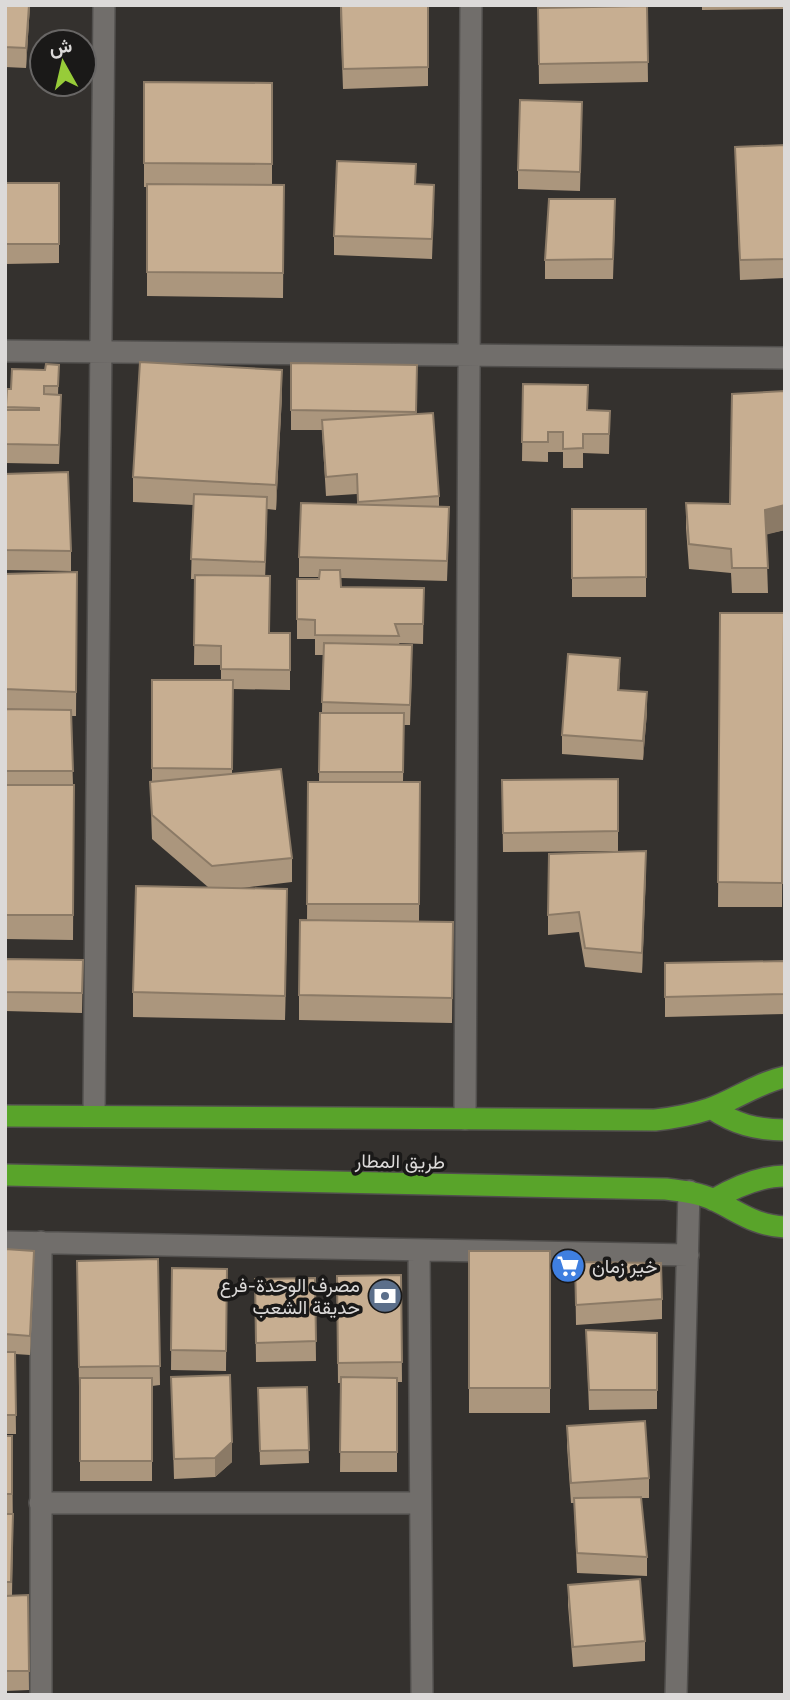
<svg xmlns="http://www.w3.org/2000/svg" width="790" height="1700" font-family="'Space Grotesk',Vazirmatn,sans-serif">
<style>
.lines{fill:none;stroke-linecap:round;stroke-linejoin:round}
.minor-casing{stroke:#514f4d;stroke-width:24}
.highway-casing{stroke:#514f4d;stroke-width:24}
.minor{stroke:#716e6b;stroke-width:21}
.highway{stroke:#59a42a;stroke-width:21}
.wall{fill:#ab967d}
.shaded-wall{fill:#8b7a66}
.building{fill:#c7ae91;stroke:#8b7a66;stroke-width:2}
.labels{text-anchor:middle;stroke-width:7;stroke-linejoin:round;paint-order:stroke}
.street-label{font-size:19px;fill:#dcdad9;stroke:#1a1918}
.poi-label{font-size:19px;fill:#dcdad9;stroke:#1a1918;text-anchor:start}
</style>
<rect width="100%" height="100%" fill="#34312e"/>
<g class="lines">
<!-- minor casing -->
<g class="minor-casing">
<path id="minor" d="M5,351L785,358
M94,1116L104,5
M465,1119L471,5
M5,1242L688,1255
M419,1250L422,1695
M40,1503H420
M41,1695V1242
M676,1695L689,1191"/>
</g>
<!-- highway casing -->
<g class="highway-casing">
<path id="highway" d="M711,1108C735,1124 756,1130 785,1130
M5,1116L655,1120C674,1118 691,1115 709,1109C735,1100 757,1083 785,1077
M5,1175L666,1189C683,1191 699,1193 714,1200C741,1213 754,1225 785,1227
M713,1200C735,1187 759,1176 785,1176"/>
</g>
<!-- minor -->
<use href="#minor" class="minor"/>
<!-- highway -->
<use href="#highway" class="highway"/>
</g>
<!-- wall -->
<path class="wall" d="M5,5H30L26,68L5,67Z
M340,5H428V86L343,89Z
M702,5H785V9L702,10Z
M647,6L648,82L539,84L538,8Z
M272,83V185H284L283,298L147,296V187H144V163Z
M582,122L580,191L518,189V170Z
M785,145V278L740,280L735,147Z
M5,183H59V263L5,264Z
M416,184L434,205L432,259L334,255V236Z
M615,218L613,279H545V260Z
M291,363L417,365L416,414L439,496V507L449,527L447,581L341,578V587L424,588L423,644L399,643L412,665L410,725H404L403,782H420L419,922H453L452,1023L299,1020V995L307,920L308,782H319L320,713H322L323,655H315V639H297V579H319V577H299V557L357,505V494L326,496L322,430H291Z
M59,365L58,395L61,414L59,464L5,463V410H6L7,389H11L45,370Z
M523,384L588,410L610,411L609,454L583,453V468H563V452H548V462L522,461Z
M785,391V530L766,534L768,593H732L731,573L689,569L686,528V503L730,504Z
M282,395L276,510L267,509L265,576L269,633H290V690L233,689L232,774L292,858V882L241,888L287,914L285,1020L133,1017V992L208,887L152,839L150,782H152V680H221V665H194L195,579H191L193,505L133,502V477Z
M5,474L71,551V571L5,570Z
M572,509H646V597H572Z
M77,572L76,716H71L73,785H74L73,940L5,939V574Z
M720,613H784L782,907H718Z
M620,678L619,690L647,712L643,760L562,754V735Z
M618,779V851L503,852L502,780Z
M646,871L642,973L585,967L579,932L548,935V915Z
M5,959L83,960L82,1013L5,1011Z
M785,961V1014L665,1017V963Z
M5,1249L34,1270L30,1355L15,1354L16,1434H5Z
M469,1251H550V1413H469Z
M158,1259L160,1385L152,1386V1481H80V1387H79L77,1261Z
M575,1262L662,1299V1319L576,1325Z
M172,1268L227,1269L226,1371L171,1370Z
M401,1275L402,1382H397V1472H340L341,1383H338L337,1276Z
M315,1278L316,1361L256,1362L255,1279Z
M586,1330L657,1333V1409L589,1410Z
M171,1377L232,1462L215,1477L174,1479Z
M307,1387L309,1463L260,1465L258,1388Z
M567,1426L649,1478V1498H641L647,1557V1576L577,1573L574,1503H571L567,1446Z
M5,1436H12L13,1534L12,1596L28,1595L29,1690L5,1691Z
M568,1585L645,1641V1661L573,1667L568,1605Z"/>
<!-- shaded-wall -->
<path class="shaded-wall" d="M29,5H30L26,68V48Z
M282,370V395L276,510V485Z
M267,497V517L265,582V562Z
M785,505V530L765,535V510Z
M620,658V678L618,710V690Z
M647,692V712L643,760V741Z
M646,851V871L642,973V953Z
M287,889V914L285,1020V996Z
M34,1251V1270L30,1355V1336Z
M232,1442V1462L215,1477V1458Z"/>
<!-- building -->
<path class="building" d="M5,5H29L26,48L5,47Z
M341,5H428V67L343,69Z
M647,6L648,62L539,64L538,8Z
M144,82L272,83V164L144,163Z
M520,100L582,102L580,172L518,170Z
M785,145V259L740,260L735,147Z
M337,161L416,164L415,184L434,185L432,239L334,236Z
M5,183H59V244H5Z
M147,184L284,185L283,273L147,272Z
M549,199H615L613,259L545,260Z
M140,362L282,370L276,485L133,477Z
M291,363L417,365L416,412L291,410Z
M46,364L59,365L58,386H44V394L61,395L59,445L5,444V410H39V408L6,407L7,389H11L12,369L45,370Z
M523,384L588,385L587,410L610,411L609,434H583V448L563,449V432H548V442H522Z
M785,391V505L765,510L768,568H732L731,549L689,544L686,503L730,504L732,394Z
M433,413L439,496L358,502L357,474L326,477L322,420Z
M68,472L71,551L5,550V474Z
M194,494L267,497L265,562L191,559Z
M301,503L449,507L447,561L299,557Z
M572,509H646V577L572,578Z
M320,570H340L341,587L424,588L423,624H395L399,636L315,635V620L297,619V579H319Z
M77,572L76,692L5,689V574Z
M195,575L270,576L269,633H290V670L221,669V646L194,645Z
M720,613H784L782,883L718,882Z
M324,643L412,645L410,705L322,702Z
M568,654L620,658L618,690L647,692L643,741L562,735Z
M152,680H233L232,769L152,768Z
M5,709L71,710L73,771H5Z
M320,713H404L403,772H319Z
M281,769L292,858L212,866L152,815L150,782Z
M618,779V831L503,833L502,780Z
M308,782H420L419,904H307Z
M5,785H74L73,915H5Z
M646,851L642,953L585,948L579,912L548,915L549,854Z
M136,886L287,889L285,996L133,992Z
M300,920L453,922L452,998L299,995Z
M5,959L83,960L82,993L5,992Z
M785,961V994L665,997V963Z
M5,1249L34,1251L30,1336L5,1334Z
M469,1251H550V1388H469Z
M158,1259L160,1366L79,1367L77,1261Z
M575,1262L661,1263L662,1299L576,1305Z
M172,1268L227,1269L226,1351L171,1350Z
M401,1275L402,1362L338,1363L337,1276Z
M315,1278L316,1341L256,1343L255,1279Z
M586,1330L657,1333V1390H589Z
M5,1352H15L16,1415H5Z
M230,1375L232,1442L215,1458L174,1459L171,1377Z
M341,1377L397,1378V1452H340Z
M80,1378H152V1461H80Z
M307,1387L309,1450L260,1451L258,1388Z
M645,1421L649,1478L571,1483L567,1426Z
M5,1436H12V1494H5Z
M641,1497L647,1557L577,1553L574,1498Z
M5,1514H13L11,1582H5Z
M640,1579L645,1641L573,1647L568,1585Z
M28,1595L29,1671H5V1596Z"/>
<!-- icons -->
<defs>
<g id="supermarket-disc" transform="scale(1.75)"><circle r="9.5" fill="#3f7fe0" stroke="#1a1918"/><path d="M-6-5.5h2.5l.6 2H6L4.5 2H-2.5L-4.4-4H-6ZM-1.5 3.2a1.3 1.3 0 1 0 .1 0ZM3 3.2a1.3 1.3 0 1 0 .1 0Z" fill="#fff"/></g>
<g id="bank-disc" transform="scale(1.75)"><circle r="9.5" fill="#5c6f8a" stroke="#1a1918"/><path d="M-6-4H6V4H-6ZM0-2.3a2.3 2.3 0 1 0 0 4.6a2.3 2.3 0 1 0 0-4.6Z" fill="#fff"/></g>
</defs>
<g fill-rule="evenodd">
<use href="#supermarket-disc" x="568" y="1266"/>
<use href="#bank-disc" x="385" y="1296"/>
</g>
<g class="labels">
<!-- street labels -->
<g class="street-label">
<text transform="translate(400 1161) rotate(1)" y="7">طريق المطار</text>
</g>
<!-- poi labels -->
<g class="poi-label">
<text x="592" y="1273">خير زمان</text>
<text x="360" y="1292" text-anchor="end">مصرف الوحدة-فرع<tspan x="360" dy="22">حديقة الشعب</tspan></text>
</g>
</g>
<!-- border -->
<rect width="790" height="1700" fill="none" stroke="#dcdad9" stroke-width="14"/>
<!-- north arrow -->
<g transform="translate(63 63) rotate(352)"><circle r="33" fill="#1a1918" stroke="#686665" stroke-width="2"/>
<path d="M0-5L12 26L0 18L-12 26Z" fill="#97cc39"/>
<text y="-10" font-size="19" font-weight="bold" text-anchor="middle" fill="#dcdad9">ش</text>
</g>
</svg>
